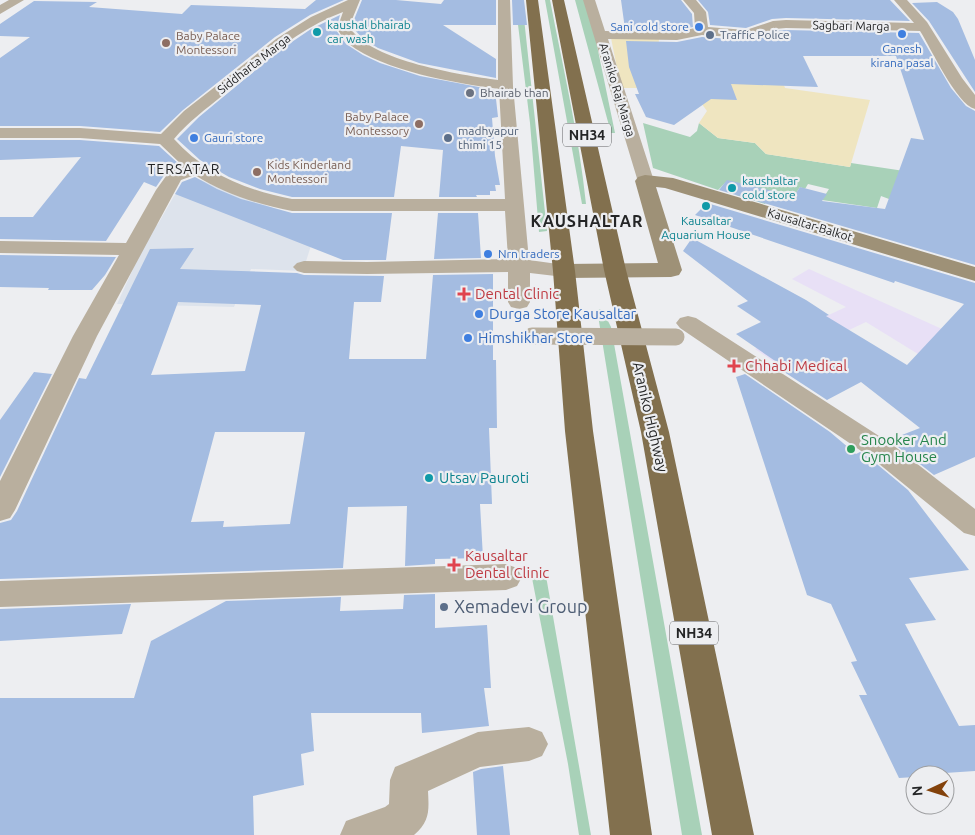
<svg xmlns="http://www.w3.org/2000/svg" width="975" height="835" font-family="Ubuntu,sans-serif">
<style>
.commercial{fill:#e8e0f6}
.built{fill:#dde3ec}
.green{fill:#a8d1b8}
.sand{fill:#efe5c0}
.building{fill:#a4bce1;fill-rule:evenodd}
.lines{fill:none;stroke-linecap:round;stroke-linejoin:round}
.minor{fill:#b9af9e;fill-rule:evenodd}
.secondary{fill:#9e9177;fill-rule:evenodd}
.trunk{fill:#82704e;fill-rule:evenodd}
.pedestrian-bridge{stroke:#b9af9e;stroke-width:17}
.shop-dot{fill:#3f7fe0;stroke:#edeef1;stroke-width:2}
.culture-dot{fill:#0f9aa8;stroke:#edeef1;stroke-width:2}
.service-dot{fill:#5c6f8a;stroke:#edeef1;stroke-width:2}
.education-dot{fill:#8d6e63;stroke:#edeef1;stroke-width:2}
.worship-dot{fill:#6b7280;stroke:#edeef1;stroke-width:2}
.health-dot{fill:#e0444e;stroke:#edeef1;stroke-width:2}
.leisure-dot{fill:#2e9e5b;stroke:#edeef1;stroke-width:2}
.labels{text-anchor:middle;stroke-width:4.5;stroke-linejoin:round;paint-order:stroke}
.far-culture-label{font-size:12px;fill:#0d838f;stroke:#edeef1;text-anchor:start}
.far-street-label{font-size:12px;fill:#242526;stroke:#edeef1}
.far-shop-label{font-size:12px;fill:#366cbe;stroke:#edeef1;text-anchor:start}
.far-service-label{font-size:12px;fill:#4e5e75;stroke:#edeef1;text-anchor:start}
.far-education-label{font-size:12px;fill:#785e54;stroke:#edeef1;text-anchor:start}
.far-worship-label{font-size:12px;fill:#5b616d;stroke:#edeef1;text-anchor:start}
.shield{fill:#edeef1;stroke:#606163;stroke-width:1}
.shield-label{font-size:14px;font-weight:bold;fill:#242526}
.far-neighbourhood-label{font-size:14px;letter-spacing:1px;fill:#242526;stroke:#edeef1}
.health-label{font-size:15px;fill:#be3a42;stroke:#edeef1;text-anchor:start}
.shop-label{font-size:15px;fill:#366cbe;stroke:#edeef1;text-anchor:start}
.street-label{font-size:15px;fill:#242526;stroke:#edeef1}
.leisure-label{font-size:15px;fill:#27864d;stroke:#edeef1;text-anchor:start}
.culture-label{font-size:15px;fill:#0d838f;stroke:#edeef1;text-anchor:start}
.far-district-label{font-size:16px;font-weight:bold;letter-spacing:1px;fill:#242526;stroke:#edeef1}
.near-service-label{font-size:18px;fill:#4e5e75;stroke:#edeef1;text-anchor:start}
</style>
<rect width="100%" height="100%" fill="#edeef1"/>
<!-- commercial -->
<path class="commercial" d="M809,269L942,329L918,354L866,322L777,364L755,349L846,307L792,279Z"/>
<!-- built -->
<path class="built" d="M201,180L273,208L264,230L297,232L313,239L303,271L251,269L234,307L117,304L152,228L158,224L174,196L183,185Z"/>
<!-- green -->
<path class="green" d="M515,0H522L547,231L539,232L530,123Z
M545,0H550C563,68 579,135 586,204H582Z
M575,0H585L594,31L615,133H611Z
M643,123L690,137L697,131L699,123L718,138L755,143L766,154L850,167L851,163L944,177L897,202L881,196L877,208L822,200L829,189L808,184L805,189L800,187L794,196L775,191L765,204L736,195L745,186L727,181L718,190L653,168Z
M597,309H602L611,327L702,835H682Z
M546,576L591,835H579L568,764L532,578Z"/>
<!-- sand -->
<path class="sand" d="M611,38H659L658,54L784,85L785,88L870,100L850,167L766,154L755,143L718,138L699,123L707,111L690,88H621Z"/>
<!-- building -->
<path class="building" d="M316,0H344L310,15L275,37L183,110L160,132L80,126H0V58L30,37L0,36V24L34,1L97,2L89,7L182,14L191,5L305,9Z
M362,0H396L441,4L444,0H496V25H443L496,59V78L419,63L378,48L363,39L353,28V22Z
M512,0H524L527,25H513Z
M621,0H681L692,14L693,27L677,30L625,29Z
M698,0H890L910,21L786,18L772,19L746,28L710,25L708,12Z
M937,2L953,12L958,19L975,60V92L929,21L912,3Z
M340,15L336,30L346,44L363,55L380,63L420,76L495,90L498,117L492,118L495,156L500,185H495L496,191H490V195H476L477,197H439L443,150L401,146L394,197H292L260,189L229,177L200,160L177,139L199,117L280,50L311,29Z
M786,30L919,33L951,88L966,106L975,111V265L719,190L727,180L794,196L800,187L827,194L822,201L885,209L911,138L924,140L896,56H803L818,87L731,84L737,100L711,99L674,125L646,117L635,94H639L629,67L626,41L677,42L702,37L747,40L775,31Z
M0,140H80L159,146L180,165L167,171L156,187L144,182L106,241L0,239V217H33L81,157L0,160Z
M195,177L217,189L241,199L292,213H392L386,260H343L175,194L182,182Z
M707,203L975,283V457L934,475L889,440L920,428L861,382L827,400L775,366L781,365L736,334L761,322L737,306L748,301L683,251L692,238L806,300L829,315L826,316L907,365L964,304L895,281L894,283L695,215Z
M438,213H478L481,258L434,259Z
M194,248L180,269L297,273L304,275L384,276L381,302H354L349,359H426L433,275L493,274V360H496L497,428H489L492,504H480L483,558L435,559V564L405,566L407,506L348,507L343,568L0,579V523L11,520L17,511L79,378L86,379L150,249ZM178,302L261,305L245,371L151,375ZM215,432H305L290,524L223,527L224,521L191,522Z
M0,255L116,257L105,275L92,290H48L49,288L0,287Z
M34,372L52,374L0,477V420Z
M745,374L830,432L856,454L860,452L872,460L908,490L969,570L909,578L936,620L905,624L959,726L975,725V771L915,775V777L899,778L859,695H867L851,662L857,661L831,604L807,595L736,377Z
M435,594V628L487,625L491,688H484L489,726L422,733L421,713H311L314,751L301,754L304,785L253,796L254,835H0V698H134L151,641L226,601L341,597L340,611L403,609L404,595Z
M131,604L122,634L0,641V609Z
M503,766L510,835H477L473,772L481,769Z"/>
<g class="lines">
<!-- minor -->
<path class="minor" d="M9,0H24L0,14V5Z
M348,0H360L351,22V29C372,61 461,75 498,80V0H510L513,86L529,260L572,266L575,271L572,276L564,277L530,273V302L527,307L519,309L511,307L508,302V272L367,274L304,273L297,271L293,267L297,263L304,261L367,262L508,259L505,211H292C258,204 224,194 195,175L181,180L97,336L15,510L10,518L0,521V481L73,336L119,255L0,253V241L126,243L156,190L169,172L183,166L160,144L80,138H0V128H80L161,134L184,111L276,39L311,17ZM343,12L337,29C341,34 344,41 349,44C384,71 455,83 499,89L505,199H292C248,191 204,173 174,139C188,122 206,109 223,95C259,64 297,29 343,12Z
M583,0H595L605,31L677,32L695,28L694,13L683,0H696L706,12L708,27L746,30L773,21L786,20L914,23L894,0H907L927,22L962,78L975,95V109C956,104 931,48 920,31L786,28L775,29L747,38L702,35L677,40L608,39L654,181L651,185L645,186L639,185Z
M688,316L696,318L893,445L975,509V536L964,533L873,459L680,328L676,323L680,318Z
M506,564L517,568L522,577L517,586L506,590L0,607V581Z
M529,727L542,732L548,744L542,756L529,761L480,767L428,791C429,811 430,821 414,835H340L346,821L385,807L389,804L390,780L395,767L478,732Z"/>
<!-- secondary -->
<path class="secondary" d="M645,175L673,178L975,267V281L665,188L656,187L682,270L679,275L671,277L564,278L556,276L553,271L556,266L564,264L658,263L635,181L638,177Z"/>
<!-- trunk -->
<path class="trunk" d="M526,0H538L575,271L593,431L652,835H610L565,431L553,271Z
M552,0H564L626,270L669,432L754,835H712L641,432L604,270Z"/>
<!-- pedestrian-bridge -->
<path class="pedestrian-bridge" d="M532,336L676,337"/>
</g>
<!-- markers -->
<g class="shop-dot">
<circle cx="699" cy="27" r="5"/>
<circle cx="902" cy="34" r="5"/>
<circle cx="194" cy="138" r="5"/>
<circle cx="488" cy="254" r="5"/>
<circle cx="479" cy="314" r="5"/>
<circle cx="468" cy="338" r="5"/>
</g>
<g class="culture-dot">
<circle cx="317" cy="32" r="5"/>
<circle cx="732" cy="188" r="5"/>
<circle cx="706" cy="206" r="5"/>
<circle cx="429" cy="478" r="5"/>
</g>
<g class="service-dot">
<circle cx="710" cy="35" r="5"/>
<circle cx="448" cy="138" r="5"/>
<circle cx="444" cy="607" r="5"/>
</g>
<g class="education-dot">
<circle cx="166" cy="43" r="5"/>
<circle cx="419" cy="124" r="5"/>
<circle cx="257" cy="172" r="5"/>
</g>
<circle class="worship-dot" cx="470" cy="93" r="5"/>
<g class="health-dot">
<path d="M461.5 286.5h5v5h5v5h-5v5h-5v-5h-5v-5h5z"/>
<path d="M731.5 358.5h5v5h5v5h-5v5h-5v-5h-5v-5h5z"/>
<path d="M451.5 557.5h5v5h5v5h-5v5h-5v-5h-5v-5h5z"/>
</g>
<circle class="leisure-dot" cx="851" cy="449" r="5"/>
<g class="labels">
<!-- far-culture labels -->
<g class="far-culture-label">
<text x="327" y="29">kaushal bhairab<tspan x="327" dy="14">car wash</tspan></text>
<text x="742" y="185">kaushaltar<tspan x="742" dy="14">cold store</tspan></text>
<text x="706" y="225" text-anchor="middle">Kausaltar<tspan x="706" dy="14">Aquarium House</tspan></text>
</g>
<!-- far-street labels -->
<g class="far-street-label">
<text transform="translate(851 26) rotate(1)" y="4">Sagbari Marga</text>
<text transform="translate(254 64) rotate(-38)" y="4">Siddharta Marga</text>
<text transform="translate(617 90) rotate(73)" y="4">Araniko Raj Marga</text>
<text transform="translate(810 225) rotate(17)" y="4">Kausaltar-Balkot</text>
</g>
<!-- far-shop labels -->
<g class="far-shop-label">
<text x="689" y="31" text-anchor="end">Sani cold store</text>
<text x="902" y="53" text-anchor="middle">Ganesh<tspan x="902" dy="14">kirana pasal</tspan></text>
<text x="204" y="142">Gauri store</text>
<text x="498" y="258">Nrn traders</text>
</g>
<!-- far-service labels -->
<g class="far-service-label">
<text x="720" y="39">Traffic Police</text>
<text x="458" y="135">madhyapur<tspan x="458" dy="14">thimi 15</tspan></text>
</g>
<!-- far-education labels -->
<g class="far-education-label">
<text x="176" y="40">Baby Palace<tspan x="176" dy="14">Montessori</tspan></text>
<text x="409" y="121" text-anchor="end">Baby Palace<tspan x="409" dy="14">Montessory</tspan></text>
<text x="267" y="169">Kids Kinderland<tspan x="267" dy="14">Montessori</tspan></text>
</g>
<!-- far-worship labels -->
<g class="far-worship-label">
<text x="480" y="97">Bhairab than</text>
</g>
<!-- shield labels -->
<g class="shield">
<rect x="563" y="123.5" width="48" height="23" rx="4"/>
<rect x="670" y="621.5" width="48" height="23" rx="4"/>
</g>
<g class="shield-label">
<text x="587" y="140">NH34</text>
<text x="694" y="638">NH34</text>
</g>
<!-- far-neighbourhood labels -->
<g class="far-neighbourhood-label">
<text x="184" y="174">TERSATAR</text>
</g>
<!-- health labels -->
<g class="health-label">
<text x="475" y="299">Dental Clinic</text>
<text x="745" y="371">Chhabi Medical</text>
<text x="465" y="561">Kausaltar<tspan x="465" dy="17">Dental Clinic</tspan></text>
</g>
<!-- shop labels -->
<g class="shop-label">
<text x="489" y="319">Durga Store Kausaltar</text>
<text x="478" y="343">Himshikhar Store</text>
</g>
<!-- street labels -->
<g class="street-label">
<text transform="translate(650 417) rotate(77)" y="5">Araniko Highway</text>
</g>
<!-- leisure labels -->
<g class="leisure-label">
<text x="861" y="445">Snooker And<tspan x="861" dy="17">Gym House</tspan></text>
</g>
<!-- culture labels -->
<g class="culture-label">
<text x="439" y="483">Utsav Pauroti</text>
</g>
<!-- far-district labels -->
<g class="far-district-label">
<text x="587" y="227">KAUSHALTAR</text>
</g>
<!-- near-service labels -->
<g class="near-service-label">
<text x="454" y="613">Xemadevi Group</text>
</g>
</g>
<!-- north arrow -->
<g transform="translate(930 790) rotate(266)"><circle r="24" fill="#edeef1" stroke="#9d9ea0"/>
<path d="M0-4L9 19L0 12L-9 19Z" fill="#83420b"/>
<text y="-8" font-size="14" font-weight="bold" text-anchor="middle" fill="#242526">N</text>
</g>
</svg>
